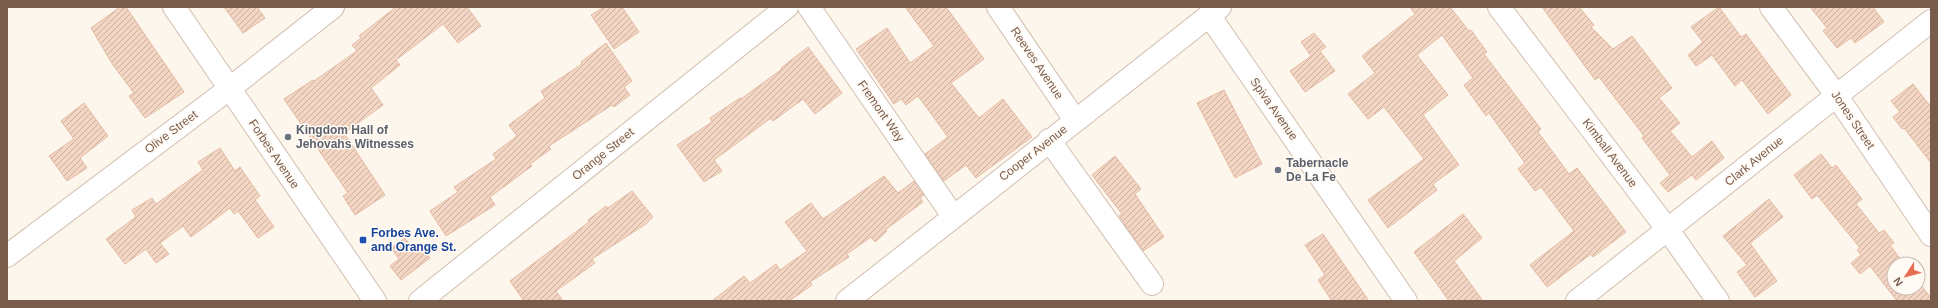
<svg xmlns="http://www.w3.org/2000/svg" width="1938" height="308" font-family="Arial,sans-serif">
<style>
.building{fill:url(#building-hatch);stroke:#e6bba3}
.lines{fill:none;stroke-linecap:round;stroke-linejoin:round}
.minor-casing{stroke:#d1beb0;stroke-width:24}
.minor{stroke:#fff;stroke-width:22}
.worship-dot{fill:#6b7280;stroke:#fffaf3;stroke-width:1.5}
.transit-dot{fill:#1a4fb4;stroke:#fffaf3;stroke-width:1.5}
.labels{text-anchor:middle;stroke-width:3;stroke-linejoin:round;paint-order:stroke}
.street-label{font-size:12px;fill:#7a5c4d;stroke:#fffaf3}
.worship-label{font-size:12px;font-weight:bold;fill:#5b616d;stroke:#fffaf3;text-anchor:start}
.transit-label{font-size:12px;font-weight:bold;fill:#164399;stroke:#fffaf3;text-anchor:start}
</style>
<defs>
<pattern id="building-hatch" width="6" height="6" patternUnits="userSpaceOnUse"><rect width="6" height="6" fill="#f3d5c3"/><path d="M-1 1l2-2M0 6l6-6M5 7l2-2" fill="none" stroke="#cab0a1"/></pattern>
</defs>
<rect width="100%" height="100%" fill="#fdf6ec"/>
<!-- building -->
<path class="building" d="M120,7H126L184,92L145,118L129,96L134,93L113,65L91,28Z
M224,7H257L265,18L243,33Z
M396,7H467L481,26L458,43L443,24L396,60L400,65L371,88L383,105L344,133L385,195L355,215L343,196L348,193L284,99L313,80L314,81L357,51L352,45L361,38L359,36Z
M604,7H622L639,32L614,49L591,15Z
M905,7H946L984,59L951,83L979,118L1003,99L1032,137L976,178L966,165L944,181L925,154L948,137L918,96L906,105L901,99L894,104L856,49L887,28L910,63L934,46Z
M1410,7H1450L1469,31L1471,30L1487,52L1484,54L1541,129L1538,132L1569,174L1577,168L1626,232L1593,257L1591,254L1547,287L1530,265L1574,231L1541,187L1535,191L1518,169L1525,163L1489,113L1486,116L1464,85L1473,78L1442,35L1417,55L1448,95L1423,115L1459,165L1433,184L1437,190L1388,228L1368,200L1424,159L1384,107L1368,119L1348,94L1375,73L1362,56L1415,14Z
M1542,7H1579L1594,25L1591,27L1613,49L1632,36L1672,88L1659,98L1680,123L1670,131L1692,157L1712,141L1724,158L1696,180L1692,175L1668,192L1660,183L1670,175L1642,138L1644,136L1599,77L1595,80Z
M1719,7L1741,37L1746,34L1791,95L1768,114L1742,80L1735,86L1712,55L1696,66L1688,55L1703,42L1691,27Z
M1810,7H1873L1884,22L1855,43L1851,38L1837,48L1823,31L1827,28Z
M1314,33L1326,47L1320,51L1335,71L1305,92L1290,71L1311,56L1301,42Z
M606,43L632,81L624,87L630,95L614,107L612,105L549,146L551,149L530,164L532,166L490,197L495,205L446,236L430,211L458,192L454,187L496,159L493,154L517,136L509,125L545,98L541,91L582,64L581,62Z
M808,47L842,93L815,114L803,99L773,121L771,118L714,160L722,171L704,182L677,145L712,122L710,118L740,98L741,99L782,69L781,68Z
M1913,84L1931,107V163L1904,128L1902,129L1893,117L1900,112L1891,101Z
M1224,90L1262,164L1235,178L1197,103Z
M84,103L108,136L80,158L87,168L67,181L49,156L74,139L61,121Z
M220,148L235,171L240,167L260,196L255,200L274,227L258,238L238,211L234,214L230,208L191,237L183,226L160,243L169,254L156,263L146,249L125,264L106,239L136,217L132,210L152,198L156,204L203,170L198,162Z
M1821,154L1832,168L1836,165L1862,199L1856,204L1879,233L1884,230L1894,243L1890,245L1904,264H1894V288H1918V281L1931,298V301H1897L1870,266L1860,274L1851,263L1861,255L1857,250L1860,248L1817,195L1812,199L1794,175Z
M1115,156L1141,189L1135,194L1164,237L1143,251L1119,216L1122,214L1092,175Z
M884,176L898,193L914,181L924,195L920,198L923,202L885,230L887,231L875,242L871,237L847,254L849,257L810,282L812,285L789,301H712L744,276L750,283L776,264L780,270L807,251L785,222L811,203L823,219Z
M632,191L653,217L646,224L592,259L595,263L556,291L563,301H524L510,281L589,222L588,220L606,206L608,208Z
M1769,199L1783,217L1750,243L1777,281L1755,297L1737,272L1747,265L1723,236Z
M1463,214L1482,238L1454,261L1483,301H1449L1414,252Z
M1323,234L1369,301H1332L1318,280L1325,275L1305,245Z
M405,238L413,249L419,244L430,258L401,280L390,266L399,259L391,248Z"/>
<g class="lines">
<!-- minor casing -->
<g class="minor-casing">
<path id="minor" d="M174,7L375,301
M809,7L953,216
M998,7L1075,120
M1499,7L1668,230L1718,301
M1771,7L1836,95L1931,235
M1209,15L1406,301
M1049,140L1152,284
M7,256L229,89L333,7
M420,301L787,7
M847,301L1220,7
M1577,301L1931,21"/>
</g>
<!-- minor -->
<use href="#minor" class="minor"/>
</g>
<!-- markers -->
<g class="worship-dot">
<circle cx="288" cy="137" r="4"/>
<circle cx="1278" cy="170" r="4"/>
</g>
<rect class="transit-dot" x="359" y="236" width="8" height="8" rx="2"/>
<g class="labels">
<!-- street labels -->
<g class="street-label">
<text transform="translate(1037 63) rotate(56)" y="4">Reeves Avenue</text>
<text transform="translate(1274 109) rotate(55)" y="4">Spiva Avenue</text>
<text transform="translate(881 111) rotate(55)" y="4">Fremont Way</text>
<text transform="translate(1853 120) rotate(56)" y="4">Jones Street</text>
<text transform="translate(171 132) rotate(-37)" y="4">Olive Street</text>
<text transform="translate(1033 153) rotate(-38)" y="4">Cooper Avenue</text>
<text transform="translate(1610 153) rotate(53)" y="4">Kimball Avenue</text>
<text transform="translate(274 154) rotate(56)" y="4">Forbes Avenue</text>
<text transform="translate(603 154) rotate(-39)" y="4">Orange Street</text>
<text transform="translate(1754 161) rotate(-39)" y="4">Clark Avenue</text>
</g>
<!-- worship labels -->
<g class="worship-label">
<text x="296" y="134">Kingdom Hall of<tspan x="296" dy="14">Jehovahs Witnesses</tspan></text>
<text x="1286" y="167">Tabernacle<tspan x="1286" dy="14">De La Fe</tspan></text>
</g>
<!-- transit labels -->
<g class="transit-label">
<text x="371" y="237">Forbes Ave.<tspan x="371" dy="14">and Orange St.</tspan></text>
</g>
</g>
<!-- border -->
<rect width="1938" height="308" fill="none" stroke="#7a5c4d" stroke-width="16"/>
<!-- north arrow -->
<g transform="translate(1906 276) rotate(234)"><circle r="19" fill="#fffaf3" stroke="#cabbb1"/>
<path d="M0-3L7 15L0 10L-7 15Z" fill="#e76f51"/>
<text y="-6" font-size="11" font-weight="bold" text-anchor="middle" fill="#7a5c4d">N</text>
</g>
</svg>
